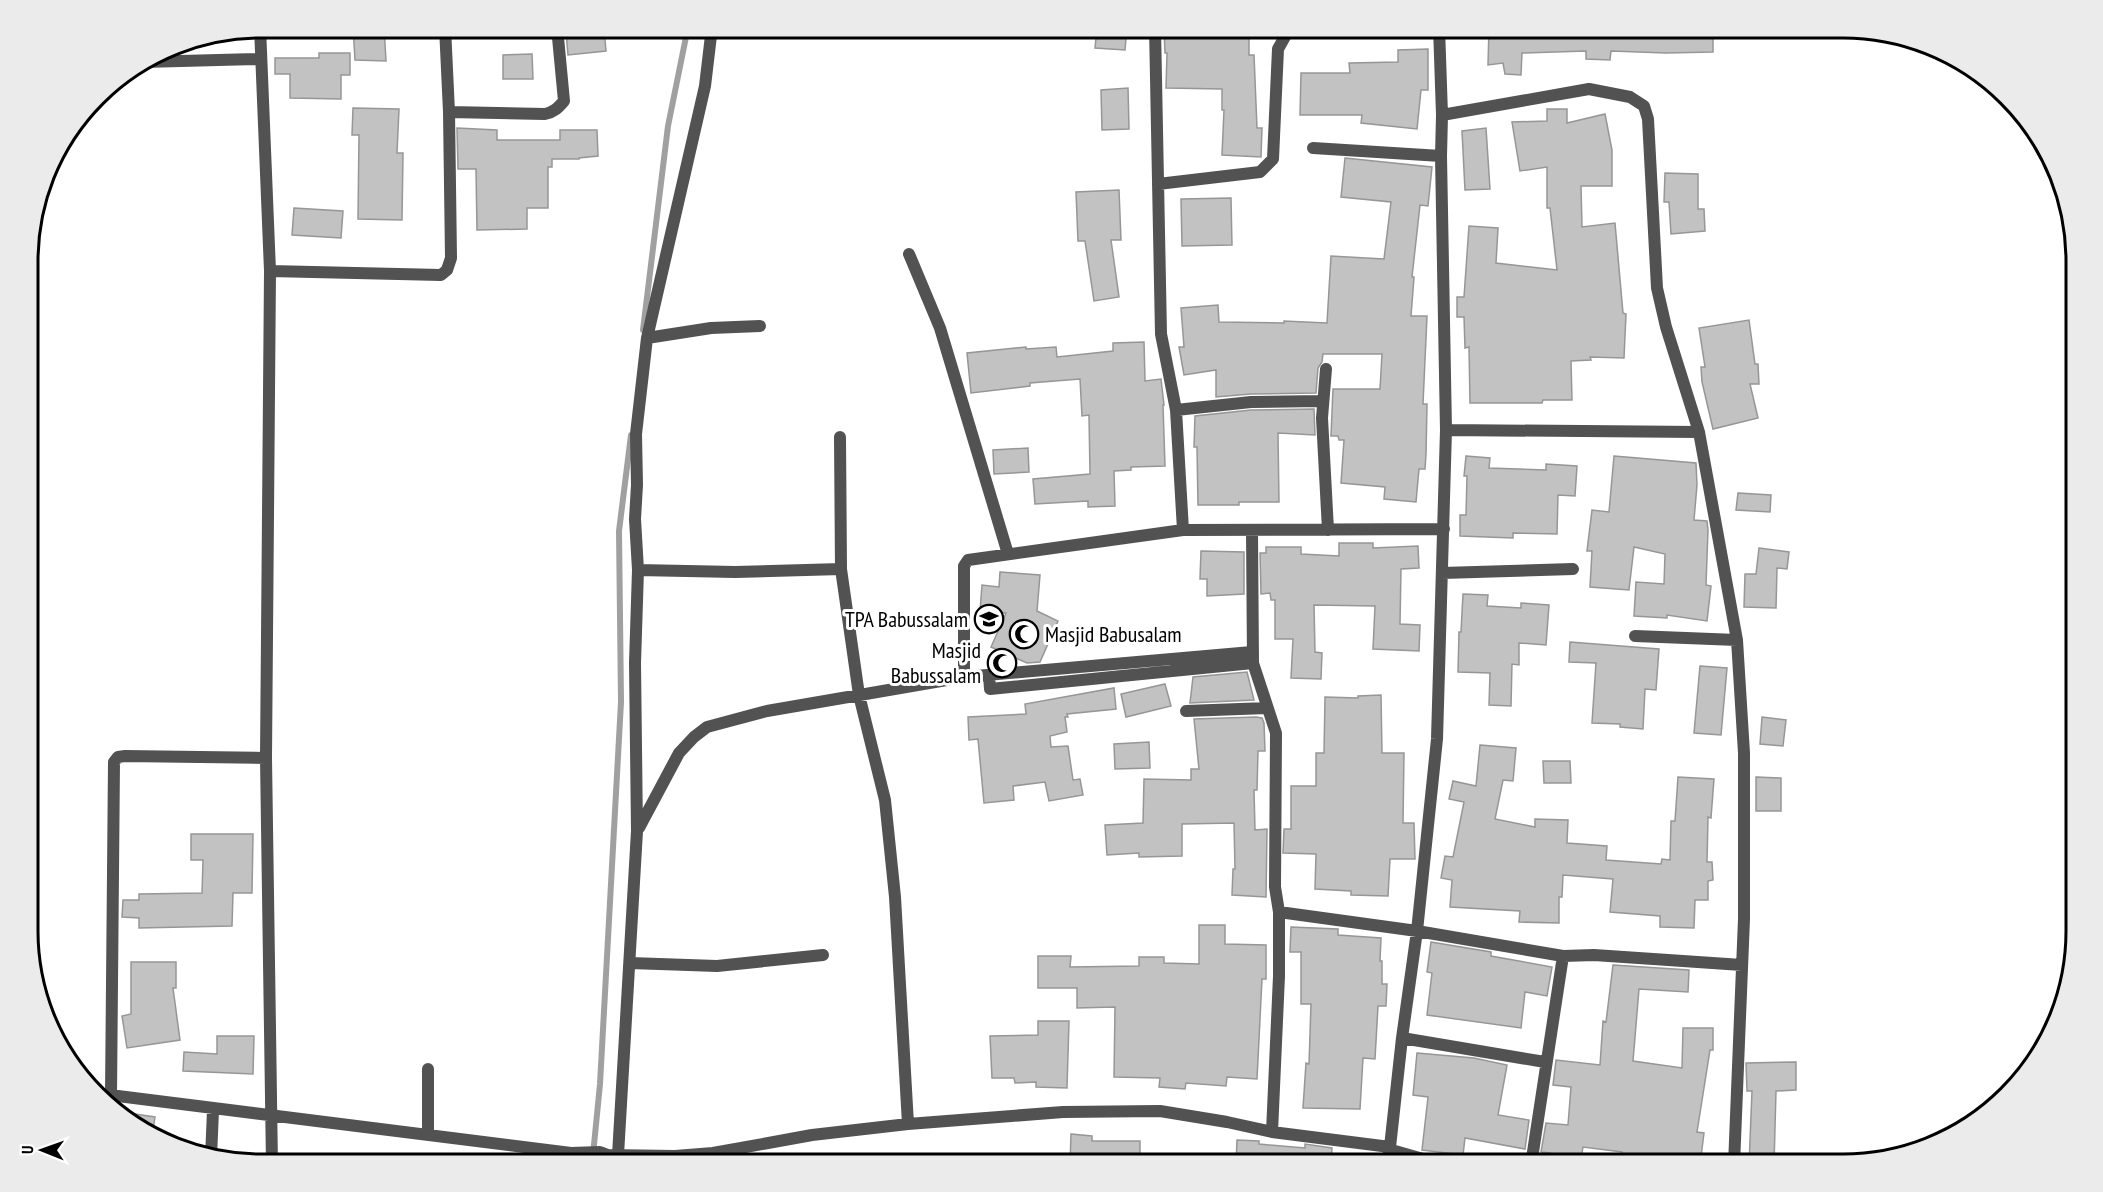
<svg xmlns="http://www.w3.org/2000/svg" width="2103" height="1192" font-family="'PT Sans Narrow',sans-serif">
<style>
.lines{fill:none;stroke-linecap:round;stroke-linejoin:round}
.stream{stroke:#a0a0a0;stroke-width:6}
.building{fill:#c2c2c2;stroke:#969696;stroke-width:1.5}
.street{stroke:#525252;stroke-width:12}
.labels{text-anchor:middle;stroke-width:6;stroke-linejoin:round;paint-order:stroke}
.poi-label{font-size:22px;fill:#000;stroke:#fff;text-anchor:end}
.rim{fill:none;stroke:#000;stroke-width:3}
</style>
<rect width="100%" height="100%" fill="#fff"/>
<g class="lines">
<!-- stream -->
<path class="stream" d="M643,330L668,126L688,27
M592,1165L600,1084L621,702L619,531L631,435"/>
</g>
<!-- building -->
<path class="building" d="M353,27H384L386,61L355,60Z
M1097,27H1127L1125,50L1095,48Z
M1211,27H1249V55H1254L1257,128H1262L1261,157L1222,155L1224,110H1222V89L1166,88L1167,53H1165L1164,29Z
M1489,27H1713V52L1666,53L1611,51L1610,60L1586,59V51L1522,53L1521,75L1505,74L1503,63L1488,65Z
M604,29L606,51L568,55L566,32Z
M1428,49V90H1421L1417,129L1361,123L1362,115H1300L1301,73H1350L1349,63L1398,62V50Z
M319,53H350V75H341V99L290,98V74H275V58H319Z
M532,54L533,79H503V55Z
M1128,88L1129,129L1102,130L1101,90Z
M353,108L399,109L397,153H403L402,220L358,219L359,135H352Z
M1547,109H1567V123L1605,114L1612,150V186H1581L1582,227L1615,223L1623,313L1626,314L1624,358L1590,357L1591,360L1571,361L1572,400H1543L1542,403H1470L1469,347L1465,348L1464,317H1457V297H1464L1469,226L1498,228L1496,263L1557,270L1550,208H1547V167L1520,171L1512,122L1547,121Z
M457,128L497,130V140H560V130H597L598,156L579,158V159H552V167H548V208H527V229L477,230L476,169H458Z
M1486,128L1490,189L1465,190L1462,131Z
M1345,158L1432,167L1428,206L1420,205L1412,277H1414L1411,316H1427L1423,404H1427L1426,454L1425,469H1419L1416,502L1384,499L1385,487L1341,483L1344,440H1339L1338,436H1331L1333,389H1380L1382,354H1323L1322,362L1318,368L1316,393L1251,394L1216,397V370L1184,375L1179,347H1184L1181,308L1218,305L1219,322L1284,323V321L1327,323L1331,256L1384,259L1391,202L1341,197Z
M1665,173L1698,174V209H1704L1705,231L1671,234L1669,202H1664Z
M1119,190L1121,240H1111L1119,297L1094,301L1085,241H1078L1076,192Z
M1231,198L1232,245L1182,246L1181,199Z
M294,208L343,211L341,238L292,235Z
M1749,320L1755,364H1758L1759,384H1750L1758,418L1713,429L1702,382L1701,367H1705L1699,328Z
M1144,342L1145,381L1161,379L1164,405H1163L1165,466L1131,467V470L1114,471L1115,506L1088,507V501L1035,504L1033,479L1090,474L1089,415L1082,416L1080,379L1030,383V386L971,393L967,353L1026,347V349L1056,347L1057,357L1113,351V343Z
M1314,409L1315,435L1278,433L1279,502H1239V505H1198L1197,447H1194L1195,416L1251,410Z
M1028,448L1029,472L994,474L993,450Z
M1466,456L1490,458L1489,468L1546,470V464L1577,466L1575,496L1558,495L1557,534L1513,533V538L1460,536V515H1466L1467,476H1464Z
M1614,456L1696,463L1697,485L1694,520L1707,521L1708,530L1706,585L1711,586L1707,621L1667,615V618L1634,616L1636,582L1664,584L1665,554L1634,547L1629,590L1590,587L1592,551H1587L1592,510L1609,512Z
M1738,493L1771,495L1770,512L1736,510Z
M1339,543H1373V548L1418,546L1419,568L1401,569L1400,624L1420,625L1419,651L1373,649L1375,606L1314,605L1315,652L1322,653L1321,679L1291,678L1293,639H1275V600H1271L1270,593L1261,594L1260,553H1266V547H1301V554L1339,556Z
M1759,548L1789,552L1787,569L1777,568L1776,608L1744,607L1745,574H1756Z
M1201,551L1244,552V594L1207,596V579H1200Z
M1000,572L1040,575L1037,611L1058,621L1040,662L1027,663L991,647L1006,613L980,611L982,585L999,587Z
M1463,594L1488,595L1487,606L1521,608V603L1549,605L1546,645L1519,643V665L1512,664L1511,706L1489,705L1490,673L1458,672L1459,632H1461Z
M1570,642L1659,649L1656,690L1645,689L1643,729L1620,727V724L1592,723L1596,663L1569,662Z
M1700,666L1727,668L1721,735L1694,733Z
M1247,672L1254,700L1190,703L1193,677Z
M1165,684L1171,706L1126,717L1121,694Z
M1114,688L1116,709L1067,714L1068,717H1065L1067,732L1050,736L1051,747L1068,746L1073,780L1080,779L1083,795L1049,801L1045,782L1013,786L1014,800L984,803L978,739L969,740L968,717L1026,714L1025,704Z
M1381,695L1382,753H1404L1403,823H1414L1415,859H1390L1388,896L1351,895V891L1315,889L1316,854L1283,853L1284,829H1291V786H1316V753H1324L1325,697L1358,698V696Z
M1256,717L1262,718L1264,723L1265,751H1258L1257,790H1254L1255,830L1267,829L1266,897L1232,895L1233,869H1235L1234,823L1182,824V856L1139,857V853L1107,855L1105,825L1143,823L1144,779L1191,780V769H1199L1194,719Z
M1762,717L1786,720L1783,746L1760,744Z
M1149,742L1150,768L1115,769L1114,744Z
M1480,745L1516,748L1513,781L1503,780L1495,819L1535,827V819L1568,820L1567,843L1607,846L1606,860L1661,864L1662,859L1670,860L1671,821H1675L1678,777L1714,779L1711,818L1708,817L1707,862H1712L1713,880L1708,881V900H1695L1694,928L1660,927V916L1610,912L1613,879L1563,875L1562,897H1559V923L1519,922L1520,911L1450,907L1452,880L1441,878L1445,856L1453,857L1464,802L1449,799L1453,781L1476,786Z
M1543,761H1570L1571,783H1544Z
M1756,777L1781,778V811H1756Z
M191,834H253L252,893H233L232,926L139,928V918L122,917L123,900H139V894L202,893L203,860H191Z
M1199,925H1225V944L1266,945V979H1262L1257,1079L1227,1077L1226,1086L1186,1083L1185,1089L1159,1087L1160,1078L1114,1077L1115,1007L1077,1008V988H1038V956H1071L1070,967L1139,966V957H1164V963L1199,964Z
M1291,927L1338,929V935L1381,938L1380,961H1382V984H1387L1386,1006H1378L1375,1059L1363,1058L1360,1109L1303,1108L1306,1063L1309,1064L1311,1004H1301V952H1290Z
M1431,942L1491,952V956L1552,967L1547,996L1525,992L1521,1028L1427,1015L1432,973L1427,972Z
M131,962H176V988H173L180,1040L127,1048L122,1016L131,1014Z
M1613,965L1689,970L1688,992L1639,989L1633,1061L1682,1068L1683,1028H1713V1050H1710L1697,1132L1704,1133L1700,1165H1621L1622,1152L1583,1147L1580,1165H1548L1550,1153L1541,1152L1546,1123L1568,1125L1571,1087L1553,1085L1556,1060L1600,1065L1603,1021L1606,1022Z
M1038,1021H1069L1067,1088L1036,1087V1082L1015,1083L1014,1078H992L990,1036L1038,1035Z
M217,1036H254L253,1074L183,1071L184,1052L217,1054Z
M1417,1053L1474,1058L1507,1065L1498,1115L1529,1120L1525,1149L1465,1138L1463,1155L1422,1150L1428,1097L1413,1095Z
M1796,1062V1090L1776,1091L1774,1165H1749L1752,1091H1747L1746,1063Z
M121,1112L155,1117L152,1137L144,1134Z
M1071,1134L1092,1136V1141H1140V1165H1070Z
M1237,1140L1259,1141V1144L1305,1148V1144L1332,1148L1331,1165L1236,1164Z"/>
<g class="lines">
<!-- street -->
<path class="street" d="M260,27L270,271L266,758L272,1165
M1155,27L1161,334L1176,410L1183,530
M1331,27H1439
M143,62L260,59
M449,112L545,114C554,112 558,108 564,101L557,27
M1442,115L1589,89L1630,97L1644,106L1648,119L1657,288L1666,327L1699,432L1737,640L1744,753V919L1734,1165
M1313,148L1441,156
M1158,184L1260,172L1273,159L1278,49L1287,33L1294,28L1303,27
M909,254L940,328L1008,554
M270,271L441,275L447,270L451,258L449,112L445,27
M647,338L711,328L760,326
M1326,369L1322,418L1328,530
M1176,410L1251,402L1322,401
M1446,430L1699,432
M840,437L841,569L859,695L885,800L895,897L908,1124
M1252,531L1253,663L1276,733L1275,887L1279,912V976L1272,1132
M638,570L735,572L841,569
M1442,573L1573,569
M1635,636L1737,640
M989,675L990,689L1253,663
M964,677L1252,652
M1186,711L1267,708
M639,828L679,753L694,737L707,727L767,711L964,677V566L968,560L1183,530L1444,529
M1279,912L1417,931L1563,956L1594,955L1742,965
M630,963L717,966L823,955
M1402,1038L1545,1062
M102,1094L571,1153L600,1152L608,1155L675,1156L713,1153L812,1135L908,1124L1063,1112L1160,1111L1227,1122L1272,1132L1390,1147
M111,1095L114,762L118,757L125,756L266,758
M428,1135V1069
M1388,1149L1444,1165
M618,1155L637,831L635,663L638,570L635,519L637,485L636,434L647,338L705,86L712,27
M211,1158L213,1110
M1386,1165L1390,1147L1402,1038L1417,931L1437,739L1446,430L1441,156L1442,115L1439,27
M1531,1165L1563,956"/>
</g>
<!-- icons -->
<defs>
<g id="school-ring" transform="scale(1.5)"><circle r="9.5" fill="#fff" stroke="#000" stroke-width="1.5"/><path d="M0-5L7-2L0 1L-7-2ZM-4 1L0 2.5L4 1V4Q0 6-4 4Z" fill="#000"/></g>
<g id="mosque-ring" transform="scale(1.5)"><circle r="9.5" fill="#fff" stroke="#000" stroke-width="1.5"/><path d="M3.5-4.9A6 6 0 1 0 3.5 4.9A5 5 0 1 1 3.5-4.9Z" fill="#000"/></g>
</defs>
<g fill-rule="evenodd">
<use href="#school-ring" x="989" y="619"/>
<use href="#mosque-ring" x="1024" y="634"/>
<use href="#mosque-ring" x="1002" y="663"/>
</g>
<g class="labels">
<!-- poi labels -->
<g class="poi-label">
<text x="968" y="627">TPA Babussalam</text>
<text x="1045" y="642" text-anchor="start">Masjid Babusalam</text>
<text x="981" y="658">Masjid<tspan x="981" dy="25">Babussalam</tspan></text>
</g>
</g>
<!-- crop -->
<path d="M0 0H2103V1192H0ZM261 38H1843A223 223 0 0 1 2066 261V931A223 223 0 0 1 1843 1154H261A223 223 0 0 1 38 931V261A223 223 0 0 1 261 38Z" fill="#ebebeb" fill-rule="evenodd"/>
<path class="rim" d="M261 38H1843A223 223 0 0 1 2066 261V931A223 223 0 0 1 1843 1154H261A223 223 0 0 1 38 931V261A223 223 0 0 1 261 38Z"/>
<!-- north arrow -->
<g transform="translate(42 1150) rotate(271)" stroke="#ffffff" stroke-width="4.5" paint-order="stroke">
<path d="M0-4.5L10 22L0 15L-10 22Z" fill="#000000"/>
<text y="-9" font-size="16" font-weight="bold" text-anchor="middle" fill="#000000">U</text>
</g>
</svg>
